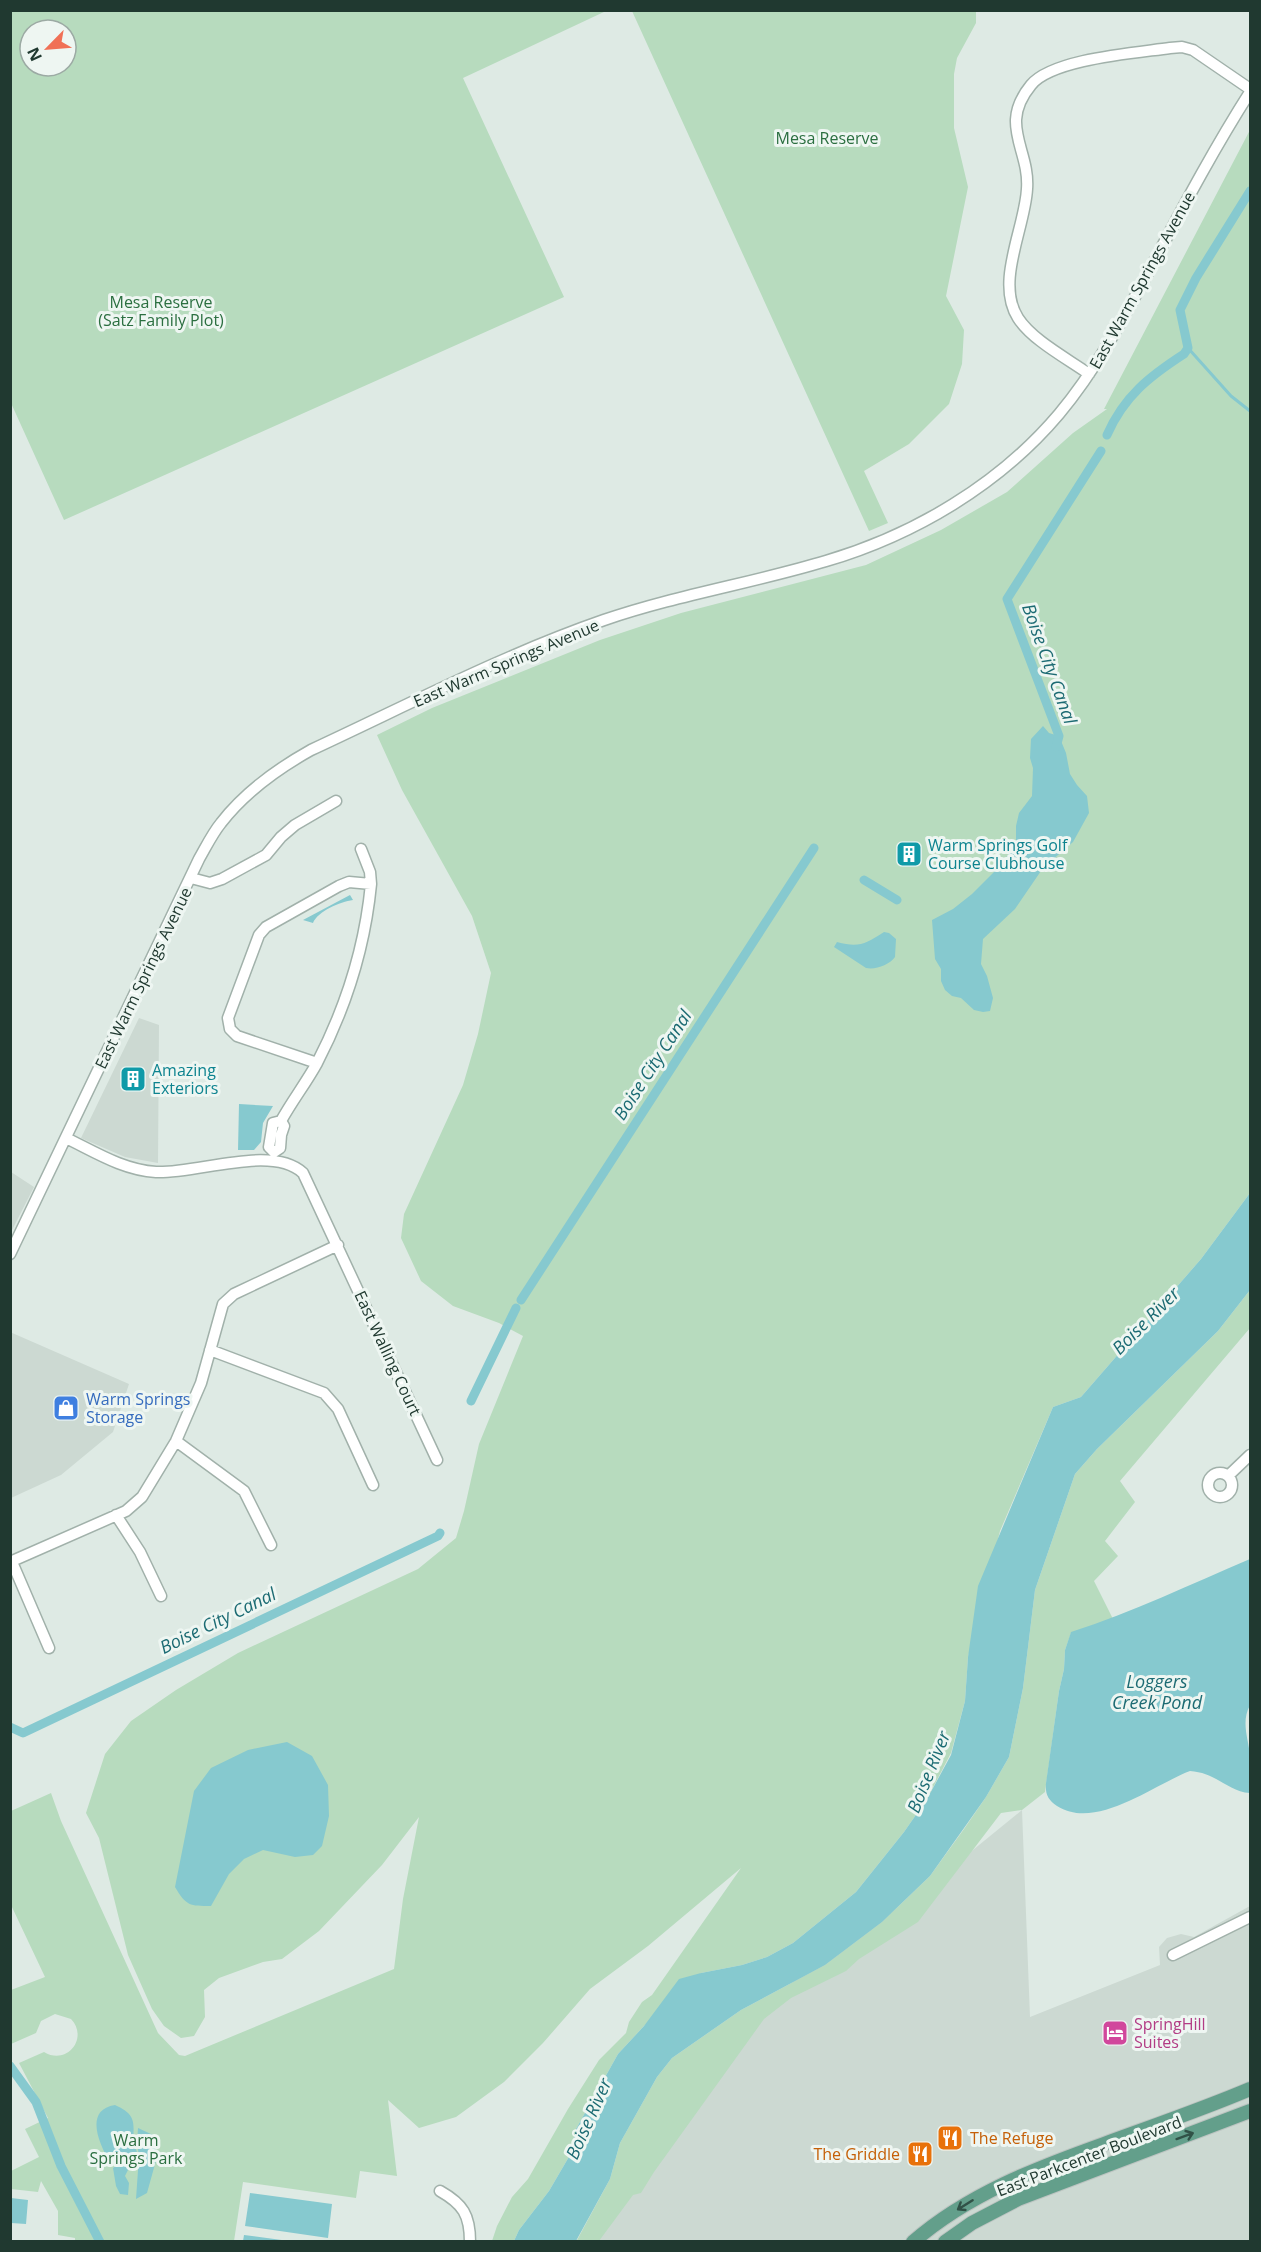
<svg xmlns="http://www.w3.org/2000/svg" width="1261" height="2252" font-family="'Open Sans',sans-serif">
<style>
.built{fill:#ccd9d2}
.green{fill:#b7dbbe;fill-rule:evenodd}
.water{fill:#86c9cf}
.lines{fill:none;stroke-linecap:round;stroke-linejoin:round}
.stream{stroke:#86c9cf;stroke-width:3}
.canal{stroke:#86c9cf;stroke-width:9}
.minor-casing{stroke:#a1b1aa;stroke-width:13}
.major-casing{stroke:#bcc4c1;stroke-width:16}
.minor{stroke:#fff;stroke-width:10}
.major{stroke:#639f8b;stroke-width:14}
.oneway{stroke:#315247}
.labels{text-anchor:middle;stroke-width:6;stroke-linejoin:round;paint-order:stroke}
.park-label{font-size:16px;fill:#2b6f40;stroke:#eef6f2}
.street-label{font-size:16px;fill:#203930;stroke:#eef6f2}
.culture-label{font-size:16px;fill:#0d838f;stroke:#eef6f2;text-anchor:start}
.shop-label{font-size:16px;fill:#366cbe;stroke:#eef6f2;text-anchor:start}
.hotel-label{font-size:16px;fill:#b23c85;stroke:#eef6f2;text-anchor:start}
.food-label{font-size:16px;fill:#c56008;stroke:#eef6f2;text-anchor:start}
.water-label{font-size:18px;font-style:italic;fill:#1c6b73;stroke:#eef6f2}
</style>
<rect width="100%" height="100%" fill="#deeae4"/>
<!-- built -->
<path class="built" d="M139,1018L159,1025L158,1163L125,1157L81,1138Z
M11,1172L34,1187L11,1232Z
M10,1332L129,1384L113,1432L61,1475L11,1498Z
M1022,1810L1030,2017L1160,1965L1159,1947L1167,1938L1181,1934L1194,1937L1250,1906V2241L591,2242L676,2065L930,1885Z"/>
<!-- green -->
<path class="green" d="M10,11H606L463,78L564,297L64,520L11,403ZM30,30H66V66H30Z
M632,11H976V23L957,58L954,74V128L968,187L946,296L964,330L962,364L949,404L909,444L864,471L888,523L869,531Z
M1250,130V1193L1201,1259L1081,1397L1053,1407L1000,1531L968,1657L965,1701L951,1753L927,1799L904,1832L856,1892L793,1943L767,1957L742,1965L701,1973L644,2026L618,2054L576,2129L570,2155L549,2191L519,2230L514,2241H492L497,2226L512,2197L528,2179L568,2109L599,2060L626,2033L629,2022L642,2002L652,1995L741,1868L648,1946L590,1989L543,2043L504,2082L456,2117L419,2128L388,2100L397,2176L360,2171L356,2198L243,2182L234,2241H75V2238L58,2235V2211L41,2181L38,2192L11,2189V2171L39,2157L25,2129L48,2118L19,2063L44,2052C67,2066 89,2038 71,2019L55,2014L41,2021L36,2033L11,2044V1990L45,1977L11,1905V1811L51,1793L61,1821L158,2033L179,2055L185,2056L394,1969L403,1899L419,1817L382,1865L319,1931L282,1959L263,1962L219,1978L204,1990L205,2017L194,2036L181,2038L164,2026L152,2009L128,1955L99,1838L86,1813L105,1754L131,1721L176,1690L238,1653L418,1569L456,1538L464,1511L479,1444L523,1336L499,1323L453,1306L421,1281L401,1238L404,1214L463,1085L478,1034L491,973L472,916L402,790L377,735L432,708L600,640L681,613L866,565L941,530L1007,492L1073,433L1107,409H1104Z
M1250,1290V1328L1120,1481L1135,1502L1105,1541L1118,1556L1094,1581L1113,1619L1071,1633L1065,1650L1064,1669L1059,1691L1045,1792L1022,1810L1001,1813L918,1922L859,1959L846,1971L791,1998L764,2019L654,2172L641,2193L633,2195L599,2241L576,2242L610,2179L620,2143L657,2077L672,2058L741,2010L825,1965L882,1922L930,1876L964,1829L986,1797L1009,1757L1023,1688L1035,1590L1075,1474L1097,1449L1218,1331Z"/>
<!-- water -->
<path class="water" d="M1043,726L1049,733L1059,736L1066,753L1070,774L1077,785L1087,796L1089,813L1073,842L1043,868L1015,909L983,939L981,964L987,976L993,998L990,1011L983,1012L974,1010L961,998L952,996L945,990L941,981V969L935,959L932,920L953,909L972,894L997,869L1016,845V826L1019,813L1032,796L1033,768L1030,758L1031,739Z
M350,895L353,900C340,902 318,911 313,923L303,920Z
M884,932L889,933L896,939L895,957C889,965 876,970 866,968L834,947L837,942C859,948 865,944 884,932Z
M239,1104L273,1106L263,1123L261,1142L254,1150H238Z
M1250,1193V1290L1218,1331L1097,1449L1075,1474L1035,1590L1023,1688L1009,1757L986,1797L930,1876L882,1922L825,1965L741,2010L672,2058L657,2077L620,2143L610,2179L576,2241H514L519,2230L549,2191L570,2155L576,2129L618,2054L644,2026L679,1979L701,1973L742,1965L767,1957L793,1943L856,1892L904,1832L927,1799L951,1755L965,1701L968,1657L978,1586L1053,1407L1081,1397L1201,1259Z
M1250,1559V1705C1241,1722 1248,1737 1250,1755C1252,1768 1251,1781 1250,1793C1228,1792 1218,1773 1190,1771C1153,1785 1096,1831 1057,1806C1048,1800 1045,1794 1046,1783L1059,1691L1064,1669L1065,1650L1071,1632C1133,1612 1191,1584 1250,1559Z
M287,1742L312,1756L328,1785L329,1816L322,1846L313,1855L295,1857L263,1850L244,1859L229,1874L211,1906C190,1906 186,1906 175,1887L194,1791L211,1768L248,1750Z
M115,2105C145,2118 127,2131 137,2152L136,2155L129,2154L124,2162L109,2161C99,2143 84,2110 115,2105Z
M138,2128L153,2135L157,2157L147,2193L136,2199L139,2156L137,2143Z
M117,2165H126L129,2168L125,2176L129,2183L128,2195L120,2194L116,2186L113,2168Z
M250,2193L332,2204L328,2238L245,2226Z
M11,2198L28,2200L26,2224L11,2223Z
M244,2235L289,2241H243Z"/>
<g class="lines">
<!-- stream -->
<path class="stream" d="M1188,348L1231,396L1250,411"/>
<!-- canal -->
<path class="canal" d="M1107,435C1124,396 1150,376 1184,354L1188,348L1180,310L1196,278L1250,191
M1056,747L1059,736L1007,599L1101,451
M864,880L897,900
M521,1300L814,848
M471,1401L516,1308
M10,1727L23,1733L438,1536L440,1533
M10,2066L36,2102L61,2166L100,2242"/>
<!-- minor casing -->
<g class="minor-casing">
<path id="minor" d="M1089,374C1068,359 1032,340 1018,318C995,282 1025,228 1027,189C1030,149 998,125 1031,85C1052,59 1135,53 1170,48L1182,47L1193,50L1250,89
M191,878L210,883L222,879L266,855L281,837L295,825L336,801
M317,1063L237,1036L230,1029L228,1018L259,935L266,927L339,886L349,882L371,884
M281,1121L284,1126L281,1135L280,1148L274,1152L269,1147L273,1123L281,1121C292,1101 306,1083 317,1063C346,1007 365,946 371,884L370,872L361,849
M66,1138C95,1152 123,1170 156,1172C197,1174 272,1144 303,1173L437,1460
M10,1254L199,859C206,847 212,834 221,823C245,792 277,769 311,750C408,705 503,655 604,620C677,595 753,583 826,561C914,535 999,485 1059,414C1095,371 1122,321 1149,271C1181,211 1213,150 1250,92
M210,1350L324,1393L338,1409L373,1485
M176,1441L244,1491L271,1545
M1208 1485a12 12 0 1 1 24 0a12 12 0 1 1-24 0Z
M1228,1476L1250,1455
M116,1515L140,1552L161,1596
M10,1562L126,1511L142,1497L176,1441L201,1383L223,1304L234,1294L338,1245
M12,1562L49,1648
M1173,1955L1250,1917
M440,2191C463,2204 470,2215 470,2242"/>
</g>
<!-- major casing -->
<g class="major-casing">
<path id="major" d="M913,2242C968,2194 1037,2168 1104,2144C1153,2126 1203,2109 1250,2089
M945,2242L972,2223L1018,2199L1250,2111"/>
</g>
<!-- minor -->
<use href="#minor" class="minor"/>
<!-- major -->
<use href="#major" class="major"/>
</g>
<!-- one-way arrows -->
<defs><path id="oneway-shaft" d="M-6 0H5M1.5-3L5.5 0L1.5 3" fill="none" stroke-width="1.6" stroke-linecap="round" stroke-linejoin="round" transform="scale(1.5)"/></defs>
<g class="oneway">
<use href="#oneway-shaft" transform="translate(1185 2136) rotate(-20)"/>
<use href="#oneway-shaft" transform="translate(965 2205) rotate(148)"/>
</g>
<!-- icons -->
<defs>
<g id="building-square" transform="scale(1.35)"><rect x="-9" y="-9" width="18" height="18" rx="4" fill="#0f9aa8" stroke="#eef6f2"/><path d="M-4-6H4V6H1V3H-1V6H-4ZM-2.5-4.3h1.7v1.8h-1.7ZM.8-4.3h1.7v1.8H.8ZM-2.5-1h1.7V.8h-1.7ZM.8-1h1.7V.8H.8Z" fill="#fff"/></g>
<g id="shop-square" transform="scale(1.35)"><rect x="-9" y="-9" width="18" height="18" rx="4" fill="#3f7fe0" stroke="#eef6f2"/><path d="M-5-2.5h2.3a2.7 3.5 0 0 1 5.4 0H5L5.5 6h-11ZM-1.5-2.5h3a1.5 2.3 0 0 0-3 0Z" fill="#fff"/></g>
<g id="hotel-square" transform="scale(1.35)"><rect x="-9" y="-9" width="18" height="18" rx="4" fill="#d1479c" stroke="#eef6f2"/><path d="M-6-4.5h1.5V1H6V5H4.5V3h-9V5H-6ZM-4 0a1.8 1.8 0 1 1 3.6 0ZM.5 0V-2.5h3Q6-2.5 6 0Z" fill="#fff"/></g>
<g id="restaurant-square" transform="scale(1.35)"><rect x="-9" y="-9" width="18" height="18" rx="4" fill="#e8710a" stroke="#eef6f2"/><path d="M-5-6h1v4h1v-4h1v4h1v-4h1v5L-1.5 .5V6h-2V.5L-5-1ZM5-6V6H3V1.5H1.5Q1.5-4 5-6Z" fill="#fff"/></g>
</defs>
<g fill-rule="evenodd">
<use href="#building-square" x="909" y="854"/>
<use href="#building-square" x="133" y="1079"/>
<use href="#shop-square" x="66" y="1408"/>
<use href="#hotel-square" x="1115" y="2033"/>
<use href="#restaurant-square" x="950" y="2138"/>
<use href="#restaurant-square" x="920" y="2154"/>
</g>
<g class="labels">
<!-- park labels -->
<g class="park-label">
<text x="827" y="144">Mesa Reserve</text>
<text x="161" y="308">Mesa Reserve<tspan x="161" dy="18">(Satz Family Plot)</tspan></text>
<text x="136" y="2146">Warm<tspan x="136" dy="18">Springs Park</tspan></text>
</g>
<!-- street labels -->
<g class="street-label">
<text transform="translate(1142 280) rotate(-61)" y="6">East Warm Springs Avenue</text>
<text transform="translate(506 663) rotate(-23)" y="6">East Warm Springs Avenue</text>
<text transform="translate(143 978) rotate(-64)" y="6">East Warm Springs Avenue</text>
<text transform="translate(388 1353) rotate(65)" y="6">East Walling Court</text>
<text transform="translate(1089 2156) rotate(-21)" y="6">East Parkcenter Boulevard</text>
</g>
<!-- culture labels -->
<g class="culture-label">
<text x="928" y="851">Warm Springs Golf<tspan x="928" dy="18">Course Clubhouse</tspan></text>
<text x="152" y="1076">Amazing<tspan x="152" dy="18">Exteriors</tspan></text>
</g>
<!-- shop labels -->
<g class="shop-label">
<text x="86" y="1405">Warm Springs<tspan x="86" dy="18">Storage</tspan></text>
</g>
<!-- hotel labels -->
<g class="hotel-label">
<text x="1134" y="2030">SpringHill<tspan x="1134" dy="18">Suites</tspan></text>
</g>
<!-- food labels -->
<g class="food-label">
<text x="970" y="2144">The Refuge</text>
<text x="900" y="2160" text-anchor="end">The Griddle</text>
</g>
<!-- water labels -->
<g class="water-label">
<text transform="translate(1049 664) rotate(70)" y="6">Boise City Canal</text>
<text transform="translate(653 1065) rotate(-57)" y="6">Boise City Canal</text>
<text transform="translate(1146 1321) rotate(-45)" y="6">Boise River</text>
<text transform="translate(218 1621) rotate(-26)" y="6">Boise City Canal</text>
<text x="1157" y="1688">Loggers<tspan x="1157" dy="21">Creek Pond</tspan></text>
<text transform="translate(929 1772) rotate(-68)" y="6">Boise River</text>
<text transform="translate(589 2119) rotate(-66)" y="6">Boise River</text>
</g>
</g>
<!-- border -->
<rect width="1261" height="2252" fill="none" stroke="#203930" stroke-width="24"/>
<!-- north arrow -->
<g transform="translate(48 48) rotate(245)"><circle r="28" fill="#eef6f2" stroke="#9caaa4" stroke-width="1.5"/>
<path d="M0-4.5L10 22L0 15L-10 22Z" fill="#f07056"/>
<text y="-9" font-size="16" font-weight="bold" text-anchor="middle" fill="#203930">N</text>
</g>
</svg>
